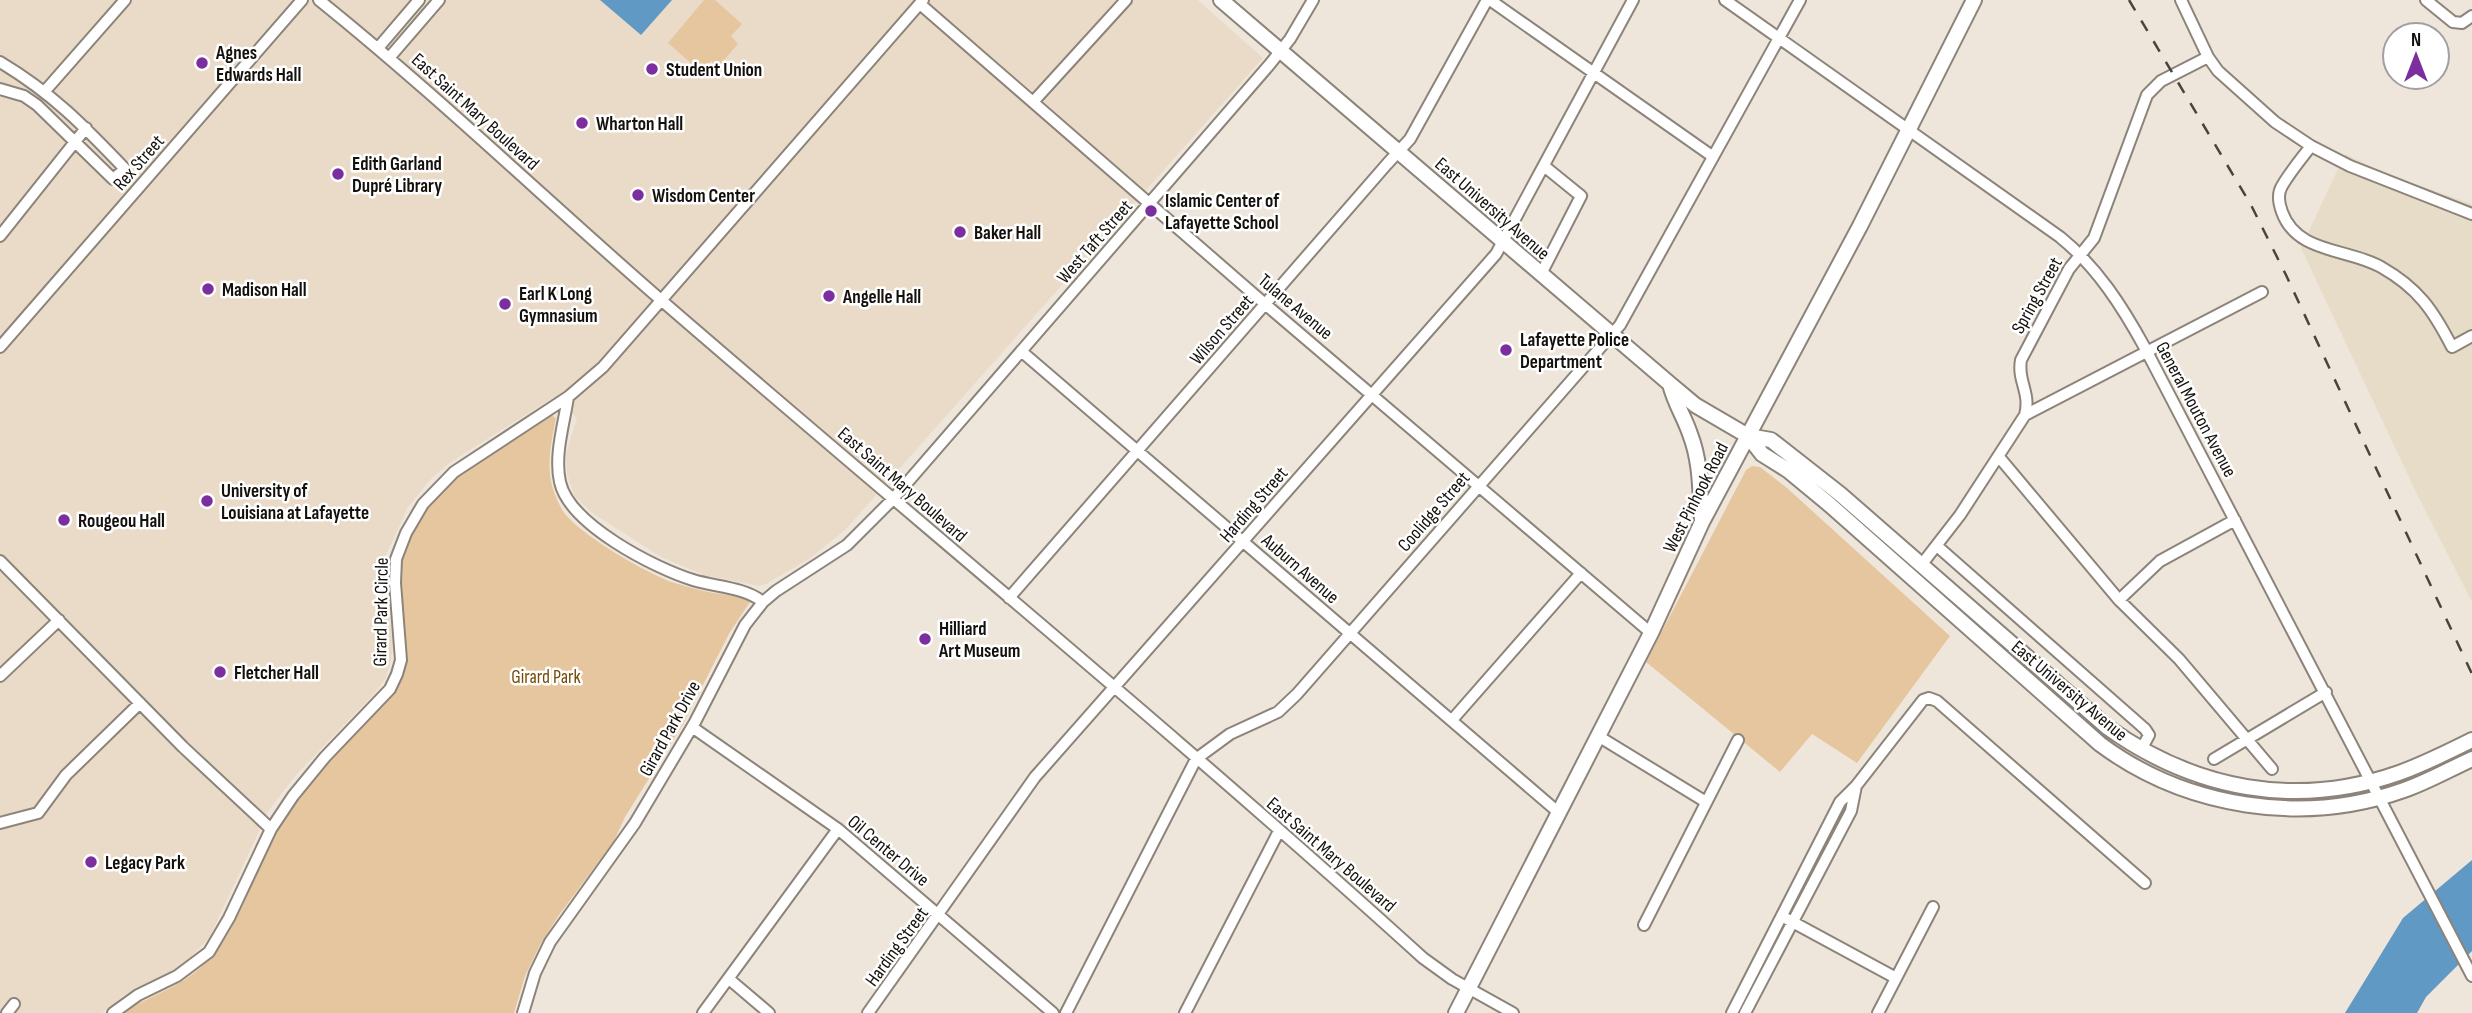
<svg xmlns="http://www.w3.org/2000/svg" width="2472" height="1013" font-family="'Sofia Sans Condensed',sans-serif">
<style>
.industrial{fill:#e7dcc8}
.education{fill:#e9dbc8}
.green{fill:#e6c69f}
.water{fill:#6099c3}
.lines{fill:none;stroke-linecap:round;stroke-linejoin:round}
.minor-casing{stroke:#8c847a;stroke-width:14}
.major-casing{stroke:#8c847a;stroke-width:18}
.minor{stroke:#fff;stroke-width:10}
.major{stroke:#fff;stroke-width:14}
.rail{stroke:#48443e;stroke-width:2.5;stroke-dasharray:12 12;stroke-linecap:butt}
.poi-dot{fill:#7d2e9e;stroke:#fff;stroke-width:2.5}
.labels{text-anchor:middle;stroke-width:5;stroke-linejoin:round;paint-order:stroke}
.poi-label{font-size:19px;font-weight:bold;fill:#14110d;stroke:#fff;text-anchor:start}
.street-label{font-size:19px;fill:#14110d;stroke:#fff}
.park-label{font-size:19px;fill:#754b06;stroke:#fff}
</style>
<rect width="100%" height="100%" fill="#efe6db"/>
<!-- industrial -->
<path class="industrial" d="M2345,154L2387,174L2472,204V602L2417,494L2301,248Z"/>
<!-- education -->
<path class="education" d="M0,0H1198L1263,58L845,530L809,559L766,584L759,586L704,575L661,557L591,512L574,495L567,474L566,454L577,418L554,397L451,462L432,478L408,507L386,555L384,578L393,644L391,660L386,678L374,694L296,775L269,810L209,938L183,965L124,995L102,1013H0Z"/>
<!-- green -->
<path class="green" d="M704,0H715L742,24L731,36L738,44L718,67L711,61L701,72L668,43Z
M552,415L556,418C552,439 547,460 551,481C553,491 558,503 563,511C578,534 649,575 675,583C699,591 723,595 748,598L750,602L730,632L683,724L625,817L614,841L559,915L540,945L525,976L514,1013H123C148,996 179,988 201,967C241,931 253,872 278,826C304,778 350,740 387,701C417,658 403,629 400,582C396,499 493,452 552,415Z
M1752,466L1760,467L1787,488L1950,636L1857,763L1812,734L1780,772L1646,662L1746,470Z"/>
<!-- water -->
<path class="water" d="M600,0H672L641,35Z
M2472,860V951L2426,997L2417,1013H2345L2403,918Z"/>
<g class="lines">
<!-- minor casing -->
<g class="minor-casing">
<path id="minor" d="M319,0C437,95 547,201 661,300C915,520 1175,733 1423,958L1452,979L1513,1013
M1490,0L1712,156
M1725,0L2060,237C2097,267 2122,306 2145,348L2472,976
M2181,0L2208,57L2218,71L2275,122L2311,146L2350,166L2472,214
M2426,0L2453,22L2462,23L2472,16
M920,4L1265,304L1651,633
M378,48L419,0
M389,58L439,0
M0,62C52,93 84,126 125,169L113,179L37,105L24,96L0,89
M45,91L125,0
M1033,102L1126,0
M2311,146C2301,159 2290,172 2282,186C2277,194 2279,204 2282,212C2297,254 2348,248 2381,267C2418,288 2433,310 2452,347L2472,336
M0,236L86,128
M1541,274L1581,196L1544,166
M0,347L302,0
M1021,351L1558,812
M568,397C564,424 554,455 560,482C569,524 654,568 693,580C716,587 744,587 763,602
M2025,415L2262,292
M1999,457L2119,600L2179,659L2272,769
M1937,546L2145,729L2149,735L2141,750
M0,561L183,747L271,829
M1922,564L1960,515L2025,415C2031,392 2017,381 2021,360L2069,269L2094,238L2147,95L2161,81L2208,57
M1009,598L1387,164L1410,139L1487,0
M2119,600L2160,561L2235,520
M0,676L59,620
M1452,720L1581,573
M692,727L838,829L1053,1013
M1598,736L1706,802
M2214,759L2326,692
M0,823L38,813L66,775L140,703
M1787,919L1896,978
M1644,925L1738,740
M729,979L769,1013
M7,1013L14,1004
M113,1013L138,995L177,976L209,952L229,918L271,829L293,796L325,757L390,689L397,674L401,660L395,583L396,559L406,533L423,504L454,472L568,397L603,367L923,0
M523,1013L535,973L550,942L635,823L695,722L745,625L763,602L776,591L847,545L893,499L1270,64L1290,39L1313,0
M703,1013L838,829
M868,1013L1035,777L1496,254L1633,0
M1066,1013L1196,759L1230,734L1278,712L1297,694L1620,325L1800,0
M1185,1013L1279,831
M1732,1013L1840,802L1856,786L1923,700L1929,698L1937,701L2145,883
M1745,1013L1851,811L1856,786
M1878,1013L1933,907"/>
</g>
<!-- major casing -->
<g class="major-casing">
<path id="major" d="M1221,0L1670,384L1695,405L1748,436L1771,440L1840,494L2107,727C2195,790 2296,809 2399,773C2424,764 2448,752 2472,740
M1670,384C1675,404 1684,416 1690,434C1701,462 1700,491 1702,520
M1748,436L1762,454L1789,471L1830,505L2100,744C2186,808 2303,826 2404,790C2427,782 2450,769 2472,759
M1456,1013L1651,633L1702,522L1860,226L1974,0"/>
</g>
<!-- minor -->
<use href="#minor" class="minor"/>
<!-- major -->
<use href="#major" class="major"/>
<!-- rail -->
<path class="rail" d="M2129,0L2251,205L2286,275L2472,674"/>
</g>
<!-- markers -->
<g class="poi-dot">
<circle cx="202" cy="63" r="7"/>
<circle cx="652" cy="69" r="7"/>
<circle cx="582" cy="123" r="7"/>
<circle cx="338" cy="174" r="7"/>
<circle cx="638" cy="195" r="7"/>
<circle cx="1151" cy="211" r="7"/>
<circle cx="960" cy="232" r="7"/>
<circle cx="208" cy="289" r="7"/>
<circle cx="829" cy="296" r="7"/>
<circle cx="505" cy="304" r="7"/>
<circle cx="1506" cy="350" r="7"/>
<circle cx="207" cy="501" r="7"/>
<circle cx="64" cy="520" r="7"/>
<circle cx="925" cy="639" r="7"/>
<circle cx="220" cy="672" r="7"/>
<circle cx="91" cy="862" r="7"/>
</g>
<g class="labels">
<!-- poi labels -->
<g class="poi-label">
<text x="216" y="59">Agnes<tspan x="216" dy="22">Edwards Hall</tspan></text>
<text x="666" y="76">Student Union</text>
<text x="596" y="130">Wharton Hall</text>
<text x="352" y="170">Edith Garland<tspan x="352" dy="22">Dupré Library</tspan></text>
<text x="652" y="202">Wisdom Center</text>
<text x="1165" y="207">Islamic Center of<tspan x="1165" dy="22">Lafayette School</tspan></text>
<text x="974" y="239">Baker Hall</text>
<text x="222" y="296">Madison Hall</text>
<text x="519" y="300">Earl K Long<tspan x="519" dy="22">Gymnasium</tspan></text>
<text x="843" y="303">Angelle Hall</text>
<text x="1520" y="346">Lafayette Police<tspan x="1520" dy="22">Department</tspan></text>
<text x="221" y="497">University of<tspan x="221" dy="22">Louisiana at Lafayette</tspan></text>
<text x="78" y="527">Rougeou Hall</text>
<text x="939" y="635">Hilliard<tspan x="939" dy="22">Art Museum</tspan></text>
<text x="234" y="679">Fletcher Hall</text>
<text x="105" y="869">Legacy Park</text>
</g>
<!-- street labels -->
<g class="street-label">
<text transform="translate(476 111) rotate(42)" y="7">East Saint Mary Boulevard</text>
<text transform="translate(138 162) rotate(-49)" y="7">Rex Street</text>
<text transform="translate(1493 208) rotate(41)" y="7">East University Avenue</text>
<text transform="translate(1094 241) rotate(-49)" y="7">West Taft Street</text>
<text transform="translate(2036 295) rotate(-61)" y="7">Spring Street</text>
<text transform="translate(1296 306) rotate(40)" y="7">Tulane Avenue</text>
<text transform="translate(1221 329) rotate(-49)" y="7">Wilson Street</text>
<text transform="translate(2197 409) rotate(62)" y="7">General Mouton Avenue</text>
<text transform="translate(903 484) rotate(41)" y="7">East Saint Mary Boulevard</text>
<text transform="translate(1695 497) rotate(-63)" y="7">West Pinhook Road</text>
<text transform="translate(1253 504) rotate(-49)" y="7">Harding Street</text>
<text transform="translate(1433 511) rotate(-49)" y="7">Coolidge Street</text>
<text transform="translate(1301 568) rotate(41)" y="7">Auburn Avenue</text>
<text transform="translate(380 612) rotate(-89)" y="7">Girard Park Circle</text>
<text transform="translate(2070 690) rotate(40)" y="7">East University Avenue</text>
<text transform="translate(669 728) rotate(-61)" y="7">Girard Park Drive</text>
<text transform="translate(889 850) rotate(40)" y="7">Oil Center Drive</text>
<text transform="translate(1332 854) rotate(41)" y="7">East Saint Mary Boulevard</text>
<text transform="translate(896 946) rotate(-54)" y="7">Harding Street</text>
</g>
<!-- park labels -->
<g class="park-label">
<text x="546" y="683">Girard Park</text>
</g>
</g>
<!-- north arrow -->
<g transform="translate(2416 56)"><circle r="33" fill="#ffffff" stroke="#a1a09e" stroke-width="2"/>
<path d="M0-5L12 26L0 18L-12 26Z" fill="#7d2e9e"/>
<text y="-10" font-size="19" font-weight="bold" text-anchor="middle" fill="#14110d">N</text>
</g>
</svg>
